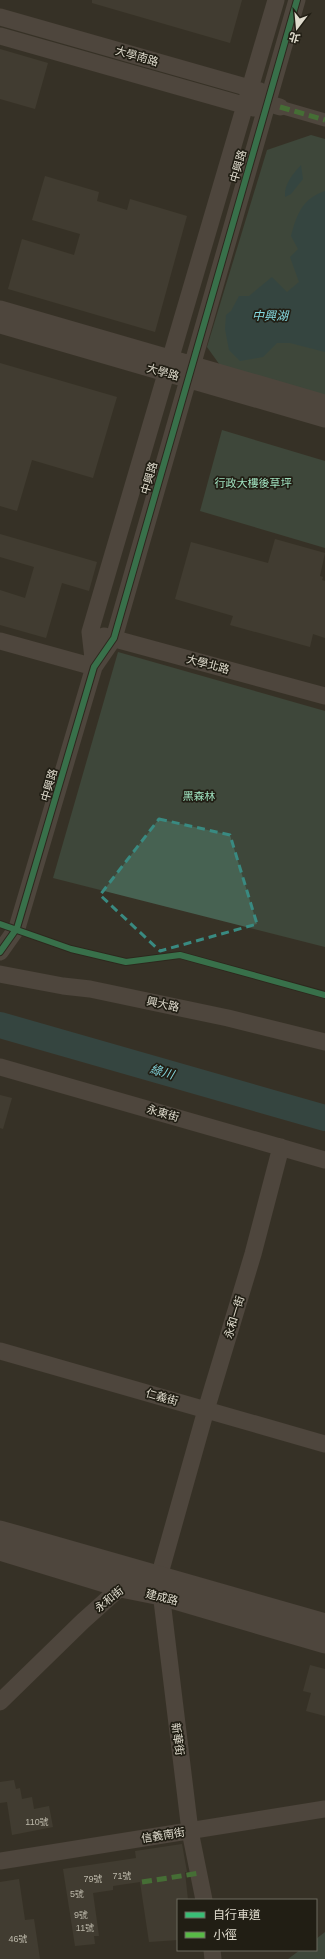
<svg xmlns="http://www.w3.org/2000/svg" width="325" height="1959" font-family="Helvetica,'Noto Sans TC',sans-serif">
<style>
.green{fill:#476252}
.water{fill:#335e61}
.lines{fill:none;stroke-linecap:round;stroke-linejoin:round}
.river{stroke:#335e61;stroke-width:26}
.building{fill:#4e4a3e}
.pedestrian{stroke:#6a5f59;stroke-width:13}
.minor{stroke:#6a5f59;stroke-width:17}
.tertiary{stroke:#6a5f59;stroke-width:21}
.quiet{stroke:#58b947;stroke-width:5;stroke-dasharray:10 5;stroke-linecap:butt}
.cycleway-casing{stroke:#211e14;stroke-width:8}
.cycleway{stroke:#3abd76;stroke-width:6}
.marked{fill:none;stroke:#398a81;stroke-width:3;stroke-dasharray:8 5;stroke-linejoin:round}
.labels{text-anchor:middle;stroke-width:3.5;stroke-linejoin:round;paint-order:stroke}
.number-label{font-size:9px;fill:#bcb8aa}
.street-label{font-size:11px;fill:#e0dcce;stroke:#211e14}
.park-label{font-size:11px;fill:#9fe1bf;stroke:#211e14}
.water-label{font-size:12px;font-style:italic;fill:#85d9e1;stroke:#211e14}
</style>
<rect width="100%" height="100%" fill="#373226"/>
<!-- green -->
<path class="green" d="M311,135L325,139V402L227,375L207,347L267,150Z
M222,430L325,461V548L200,511Z
M118,652L325,711V947L53,878Z
M325,1932V1959H288L300,1950H316V1939Z"/>
<!-- water -->
<path class="water" d="M301,165L303,179L291,194L285,197C284,184 293,174 301,165Z
M325,191V352L290,343H277L263,357L240,361L229,350L225,329L226,315L231,311L239,296H249L272,277L287,292L299,282L290,257L298,249L291,236C297,214 302,199 325,191Z"/>
<g class="lines">
<!-- river -->
<path class="river" d="M0,1025L325,1118"/>
</g>
<!-- building -->
<path class="building" d="M92,0H242L230,43L92,3Z
M0,49L48,63L35,109L0,99Z
M45,176L99,192L97,201L127,210L130,199L187,216L155,332L8,289L22,239L74,255L80,234L32,220Z
M0,363L117,397L93,478L32,460L17,511L0,506Z
M0,534L97,562L89,591L62,583L46,638L0,625V590L25,598L34,567L0,557Z
M275,539L325,553L320,576L323,577L322,580L325,581V638L313,634L310,647L230,625L233,616L175,599L191,542L268,563Z
M0,1095L12,1098L3,1129L0,1128Z
M310,1665L325,1669V1716L306,1711L311,1693L303,1691Z
M14,1780L16,1789L20,1788L22,1799L32,1797L34,1809L49,1806L53,1827L12,1835L7,1802L0,1803V1782Z
M182,1844L187,1872H185L188,1900H178V1940L149,1942L140,1882L113,1886V1890L93,1893L99,1936H94L95,1944L75,1946L63,1869L136,1858L135,1851Z
M19,1879L25,1920L34,1919L40,1959H0V1882Z"/>
<g class="lines">
<!-- pedestrian -->
<path class="pedestrian" d="M280,107L325,120"/>
<!-- minor -->
<path class="minor" d="M0,17L260,91
M0,36L254,108L267,103L280,107
M0,309L325,403
M0,325L325,419
M104,636L325,696
M0,641L94,667
M94,667L90,632L276,0
M0,952L17,928L94,667L114,638L297,0
M0,974L63,986L90,989L228,1018L325,1042
M0,1067L325,1160
M0,1351L325,1444
M160,1584L190,1831L204,1900
M0,1702L83,1621L121,1587L159,1577L206,1410L253,1254L281,1147
M0,1861L325,1809
M212,1950L213,1959"/>
<!-- tertiary -->
<path class="tertiary" d="M0,1531L325,1624
M0,1550L121,1587L161,1595L325,1643"/>
<!-- quiet -->
<path class="quiet" d="M280,107L325,120
M142,1882L200,1873"/>
<!-- cycleway casing -->
<g class="cycleway-casing">
<path id="cycleway" d="M0,924L71,949L126,962L180,955L325,995
M0,952L17,928L94,667L114,638L297,0"/>
</g>
<!-- cycleway -->
<use href="#cycleway" class="cycleway"/>
</g>
<!-- marked area -->
<path d="M0 0H325V1959H0ZM159,819L230,835L257,924L160,951L100,895Z" fill="#373226" fill-opacity=".55" fill-rule="evenodd"/>
<path class="marked" d="M159,819L230,835L257,924L160,951L100,895Z"/>
<g class="labels">
<!-- number labels -->
<g class="number-label">
<text x="37" y="1825">110號</text>
<text x="122" y="1879">71號</text>
<text x="93" y="1882">79號</text>
<text x="77" y="1897">5號</text>
<text x="81" y="1918">9號</text>
<text x="85" y="1931">11號</text>
<text x="18" y="1942">46號</text>
</g>
<!-- street labels -->
<g class="street-label">
<text transform="translate(137 56) rotate(16)" y="4">大學南路</text>
<text transform="translate(238 166) rotate(-74)" y="4">中興路</text>
<text transform="translate(163 372) rotate(16)" y="4">大學路</text>
<text transform="translate(149 478) rotate(-74)" y="4">中興路</text>
<text transform="translate(208 664) rotate(15)" y="4">大學北路</text>
<text transform="translate(49 785) rotate(-74)" y="4">中興路</text>
<text transform="translate(163 1004) rotate(12)" y="4">興大路</text>
<text transform="translate(163 1113) rotate(16)" y="4">永東街</text>
<text transform="translate(234 1317) rotate(-73)" y="4">永和一街</text>
<text transform="translate(162 1397) rotate(16)" y="4">仁義街</text>
<text transform="translate(162 1597) rotate(14)" y="4">建成路</text>
<text transform="translate(109 1599) rotate(-39)" y="4">永和街</text>
<text transform="translate(178 1739) rotate(82)" y="4">新華街</text>
<text transform="translate(163 1835) rotate(-9)" y="4">信義南街</text>
</g>
<!-- park labels -->
<g class="park-label">
<text x="253" y="487">行政大樓後草坪</text>
<text x="199" y="800">黑森林</text>
</g>
<!-- water labels -->
<g class="water-label">
<text x="270" y="320">中興湖</text>
<text transform="translate(162 1072) rotate(16)" y="4">綠川</text>
</g>
</g>
<!-- legend -->
<rect x="177" y="1899" width="140" height="52" fill="#211e14" stroke="#6d6a5e"/>
<rect x="185" y="1912" width="20" height="6" fill="#3abd76" stroke="#6d6a5e"/>
<text x="213" y="1919" font-size="12" fill="#e0dcce">自行車道</text>
<rect x="185" y="1932" width="20" height="6" fill="#58b947" stroke="#6d6a5e"/>
<text x="213" y="1939" font-size="12" fill="#e0dcce">小徑</text>
<!-- north arrow -->
<g transform="translate(297 28) rotate(196)" stroke="#211e14" stroke-width="3" paint-order="stroke">
<path d="M0-3L7 15L0 10L-7 15Z" fill="#e0dcce"/>
<text y="-6" font-size="11" font-weight="bold" text-anchor="middle" fill="#e0dcce">北</text>
</g>
</svg>
